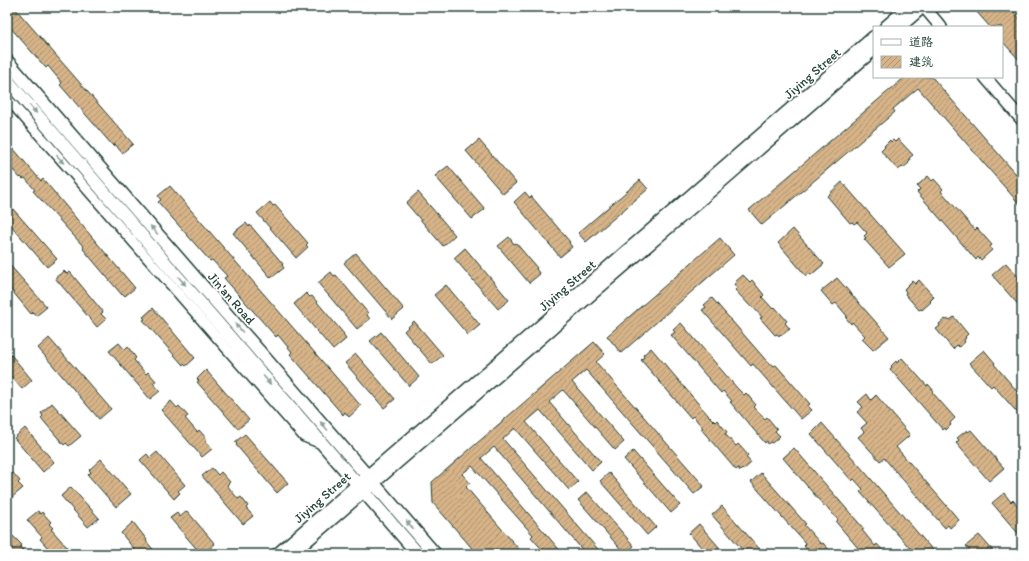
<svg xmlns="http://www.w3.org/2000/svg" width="1029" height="561" font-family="Itim,'LXGW WenKai TC',sans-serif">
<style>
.building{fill:url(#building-hatch);stroke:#1f3d34}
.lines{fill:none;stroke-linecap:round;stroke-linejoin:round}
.minor-casing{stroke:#1f3d34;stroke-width:12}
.tertiary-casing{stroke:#1f3d34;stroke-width:14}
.secondary-casing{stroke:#1f3d34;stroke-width:15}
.minor{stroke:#fff;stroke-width:9}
.tertiary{stroke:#fff;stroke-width:11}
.secondary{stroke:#fff;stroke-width:12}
.oneway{fill:#8f9e9a}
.labels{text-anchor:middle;stroke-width:3.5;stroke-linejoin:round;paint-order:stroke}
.street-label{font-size:13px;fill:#1f3d34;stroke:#fff}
</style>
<defs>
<pattern id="building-hatch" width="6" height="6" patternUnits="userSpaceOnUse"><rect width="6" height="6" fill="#d6b388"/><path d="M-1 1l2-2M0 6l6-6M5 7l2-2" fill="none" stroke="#ad9370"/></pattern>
</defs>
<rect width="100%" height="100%" fill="#fff"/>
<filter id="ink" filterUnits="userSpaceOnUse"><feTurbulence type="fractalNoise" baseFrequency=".025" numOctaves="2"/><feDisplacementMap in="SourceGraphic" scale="8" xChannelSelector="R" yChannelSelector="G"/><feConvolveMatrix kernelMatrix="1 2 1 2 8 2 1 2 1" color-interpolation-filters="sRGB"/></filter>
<g filter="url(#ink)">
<!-- building -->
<path class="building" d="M7,7H14L133,144L122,153L115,144L113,146L60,85L62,83L48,66L46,68L9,26L11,24L7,19Z
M979,7H1018L1013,11L1022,21V63L1002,41V27H990L975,10Z
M905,77H932L1022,181V207L918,88L893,109L895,112L762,225L749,210Z
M898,139L913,155L909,158L910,160L908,162L909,163L903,168L902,167L898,170L881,151L885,147L884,146L890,140L891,142L893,140L895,142Z
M479,140L516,183L503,194L466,151Z
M7,141L41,181L43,179L135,288L125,296L123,294L122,295L83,249L84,248L83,246L52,212L33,191L35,190L25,178L23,179L21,177L20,178L7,163Z
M448,166L485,209L472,219L435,176Z
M928,176L932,181L934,179L943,189L941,191L975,230L977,228L992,245L990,247L992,250L981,260L978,257L976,260L917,192L920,189L917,186Z
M640,180L648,189L586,242L578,233Z
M842,182L905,254L889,267L864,239L866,238L864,236L867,233L857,222L854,224L852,222L850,223L827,196Z
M170,186L361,406L349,417L345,412L343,415L290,354L292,352L278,335L276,337L224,278L227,276L212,260L210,261L158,202L161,200L158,196Z
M418,192L455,235L443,246L406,203Z
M525,192L530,198L531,196L570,242L569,243L572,247L560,257L514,202Z
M270,202L273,206L275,205L308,243L306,245L308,247L296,258L257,213Z
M13,209L57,259L47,267L7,221V214Z
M246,223L249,227L250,225L283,264L282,265L284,268L271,278L233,233Z
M793,229L824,264L811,275L809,274L806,276L778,243Z
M509,237L514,244L516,243L537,268L536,269L540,274L529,283L498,246Z
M720,238L734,255L621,353L607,336Z
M465,248L509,300L498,309L454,258Z
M356,253L404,309L392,319L344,263Z
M7,262L47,307L36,316L33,312L31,314L8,286L10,285L7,281Z
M1006,263L1019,278L1017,279L1022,284V309L992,275Z
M64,271L67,274L70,272L103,312L101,314L106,319L97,327L55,278Z
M331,272L334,276L336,275L368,313L367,315L370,319L357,329L318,283Z
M743,275L750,282L752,280L764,295L762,297L773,309L775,307L787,321L785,323L790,329L782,335L780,334L779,336L777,334L775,335L760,318L762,317L752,306L751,307L735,290L737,288L734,284L736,283L735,282Z
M837,278L889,337L873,350L862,339L865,336L852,322L851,324L846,318L847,316L836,303L833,305L821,291Z
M919,280L934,297L930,301L931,302L922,310L921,309L919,310L905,294L906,292L904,289L912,281L915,284Z
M446,285L480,325L468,335L434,295Z
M306,293L310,297L312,296L344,334L343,335L346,339L333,350L294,304Z
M712,298L770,365L772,364L774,366L776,365L810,404L808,406L812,410L801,419L753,364L751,366L702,310L706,307L704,305Z
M153,308L195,358L186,366L184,364L183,365L143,320L145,319L143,317Z
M954,317L968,334L965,337L966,338L964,340L965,342L959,347L957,345L953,349L936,329L940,326L939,324L945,319L946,320L949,319L950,320Z
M414,321L443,355L432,364L404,331Z
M681,323L737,388L744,395L746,393L756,405L754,407L765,419L767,417L777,429L775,431L780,436L772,443L770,442L768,444L767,441L765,443L730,402L732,401L723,391L721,393L671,335L675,332L673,330Z
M381,332L419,377L409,386L370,341Z
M49,338L111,409L99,419L38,348Z
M594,342L605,354L596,362L704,486L694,494L586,370L572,382L624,442L615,450L563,390L549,402L601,462L592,470L540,410L526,422L578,482L569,490L515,428L503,439L602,554H586L494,447L481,458L563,554H546L531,537L533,535L472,466L462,474L470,483L466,487L523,554H477L433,503L432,482Z
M119,343L125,350L128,347L136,358L134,360L146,374L148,372L156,381L153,383L160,391L150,399L109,351Z
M651,348L708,415L715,422L717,420L727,432L725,434L736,446L738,444L748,455L746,457L751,463L743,470L742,469L740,471L738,468L736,470L701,429L703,428L693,416L691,418L641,360L644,357L643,355Z
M7,350L32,380L22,389L7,372Z
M984,350L995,363L994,364L1022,397V418L993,385L991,387L969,363Z
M356,354L395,399L384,408L345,363Z
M902,358L927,386L928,384L934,391L932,392L955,418L950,423L951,425L946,430L945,428L943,430L890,369L892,367L891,366L896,361L897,363Z
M206,370L249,420L238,429L197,382L199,381L197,379Z
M867,394L871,400L876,395L910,435L896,447L959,520L950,528L948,525L945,528L884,458L880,461L858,437L864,432L861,428L867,423L857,412L863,407L858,402Z
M171,401L177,408L179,406L188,416L185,418L197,432L199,430L207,439L205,441L212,449L202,457L161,410Z
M52,403L81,436L69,446L66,443L64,445L41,418L43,416L41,413Z
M822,423L865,472L936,554H915L860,492L863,489L854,479L852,481L811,434Z
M25,428L54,462L43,472L14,438Z
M967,430L968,432L971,430L1004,468L989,481L956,443L959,440L957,438Z
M245,434L288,483L277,493L236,445L237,444L235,442Z
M794,448L864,529L862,530L875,546L877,544L886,554H863L836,522L838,520L826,506L825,507L783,458Z
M633,451L680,505L671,513L624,459Z
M157,452L185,485L178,491L180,493L174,499L140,460L147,454L150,458Z
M101,459L131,494L116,507L88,475L91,472L89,470Z
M212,468L218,475L221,472L230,482L227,485L238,499L241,497L248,506L246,508L253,516L243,524L202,476Z
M7,470L11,474L13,473L20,481L18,483L23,488L11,498L7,493Z
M609,473L656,527L647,535L600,481Z
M761,473L806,524L804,525L821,544L823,543L833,554H810L804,546L806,544L751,482Z
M71,487L99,518L88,527L61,496Z
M587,492L634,546L625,554L578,500Z
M1004,493L1011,502L1013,500L1021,510L1019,511L1022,514V538L992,503Z
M722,506L764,554H746L712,515Z
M38,511L40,514L42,512L51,522L49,524L53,528L51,529L73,554H53L40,539L42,537L27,520Z
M187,511L215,544L208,550L212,554H201L170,518L177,513L180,517Z
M133,522L147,540L146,541L157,554H137L133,550L134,549L121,533Z
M699,524L725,554H707L689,533Z
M7,532L12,537L13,536L22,545L20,547L26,554H7Z
M979,535L996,554H973L966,546Z"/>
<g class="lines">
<!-- minor casing -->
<g class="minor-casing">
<path id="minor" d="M7,98L304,437L322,444"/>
</g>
<!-- tertiary casing -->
<g class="tertiary-casing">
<path id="tertiary" d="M924,7L941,27
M985,77L1022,120"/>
</g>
<!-- secondary casing -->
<g class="secondary-casing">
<path id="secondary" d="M886,27L909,7
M899,27L922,7
M7,61L435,554
M7,80L418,554
M278,554L874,37
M291,554L874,49"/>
</g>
<!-- minor -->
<use href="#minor" class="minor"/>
<!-- tertiary -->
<use href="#tertiary" class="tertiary"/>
<!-- secondary -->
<use href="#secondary" class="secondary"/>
</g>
<!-- one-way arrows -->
<defs><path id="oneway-solid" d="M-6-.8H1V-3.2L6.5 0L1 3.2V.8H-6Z"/></defs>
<g class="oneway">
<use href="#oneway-solid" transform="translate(33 109) rotate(49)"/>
<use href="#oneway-solid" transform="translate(60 159) rotate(49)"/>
<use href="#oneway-solid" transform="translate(154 230) rotate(-131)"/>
<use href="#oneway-solid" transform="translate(182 281) rotate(49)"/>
<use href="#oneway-solid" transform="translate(239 328) rotate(-131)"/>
<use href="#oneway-solid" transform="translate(267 380) rotate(49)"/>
<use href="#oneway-solid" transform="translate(324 426) rotate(-131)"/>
<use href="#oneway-solid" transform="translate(410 525) rotate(-131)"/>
</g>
</g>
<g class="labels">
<!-- street labels -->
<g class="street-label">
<text transform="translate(812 73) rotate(-41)" y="5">Jiying Street</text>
<text transform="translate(567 285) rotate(-41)" y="5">Jiying Street</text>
<text transform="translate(232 298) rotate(49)" y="5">Jin'an Road</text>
<text transform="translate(322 497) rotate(-41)" y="5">Jiying Street</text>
</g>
</g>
<!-- margin -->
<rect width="1029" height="561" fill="none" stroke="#fff" stroke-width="24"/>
<rect x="12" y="12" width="1005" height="537" fill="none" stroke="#1f3d34" stroke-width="1.5" filter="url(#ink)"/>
<!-- legend -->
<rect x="873" y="26" width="130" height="52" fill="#ffffff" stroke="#a5b1ae"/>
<rect x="881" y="39" width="20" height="6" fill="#ffffff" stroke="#a5b1ae"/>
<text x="909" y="46" font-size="12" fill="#1f3d34">道路</text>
<rect x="881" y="56" width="20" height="12" fill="url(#building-hatch)" stroke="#a5b1ae"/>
<text x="909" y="66" font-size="12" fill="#1f3d34">建筑</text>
</svg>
